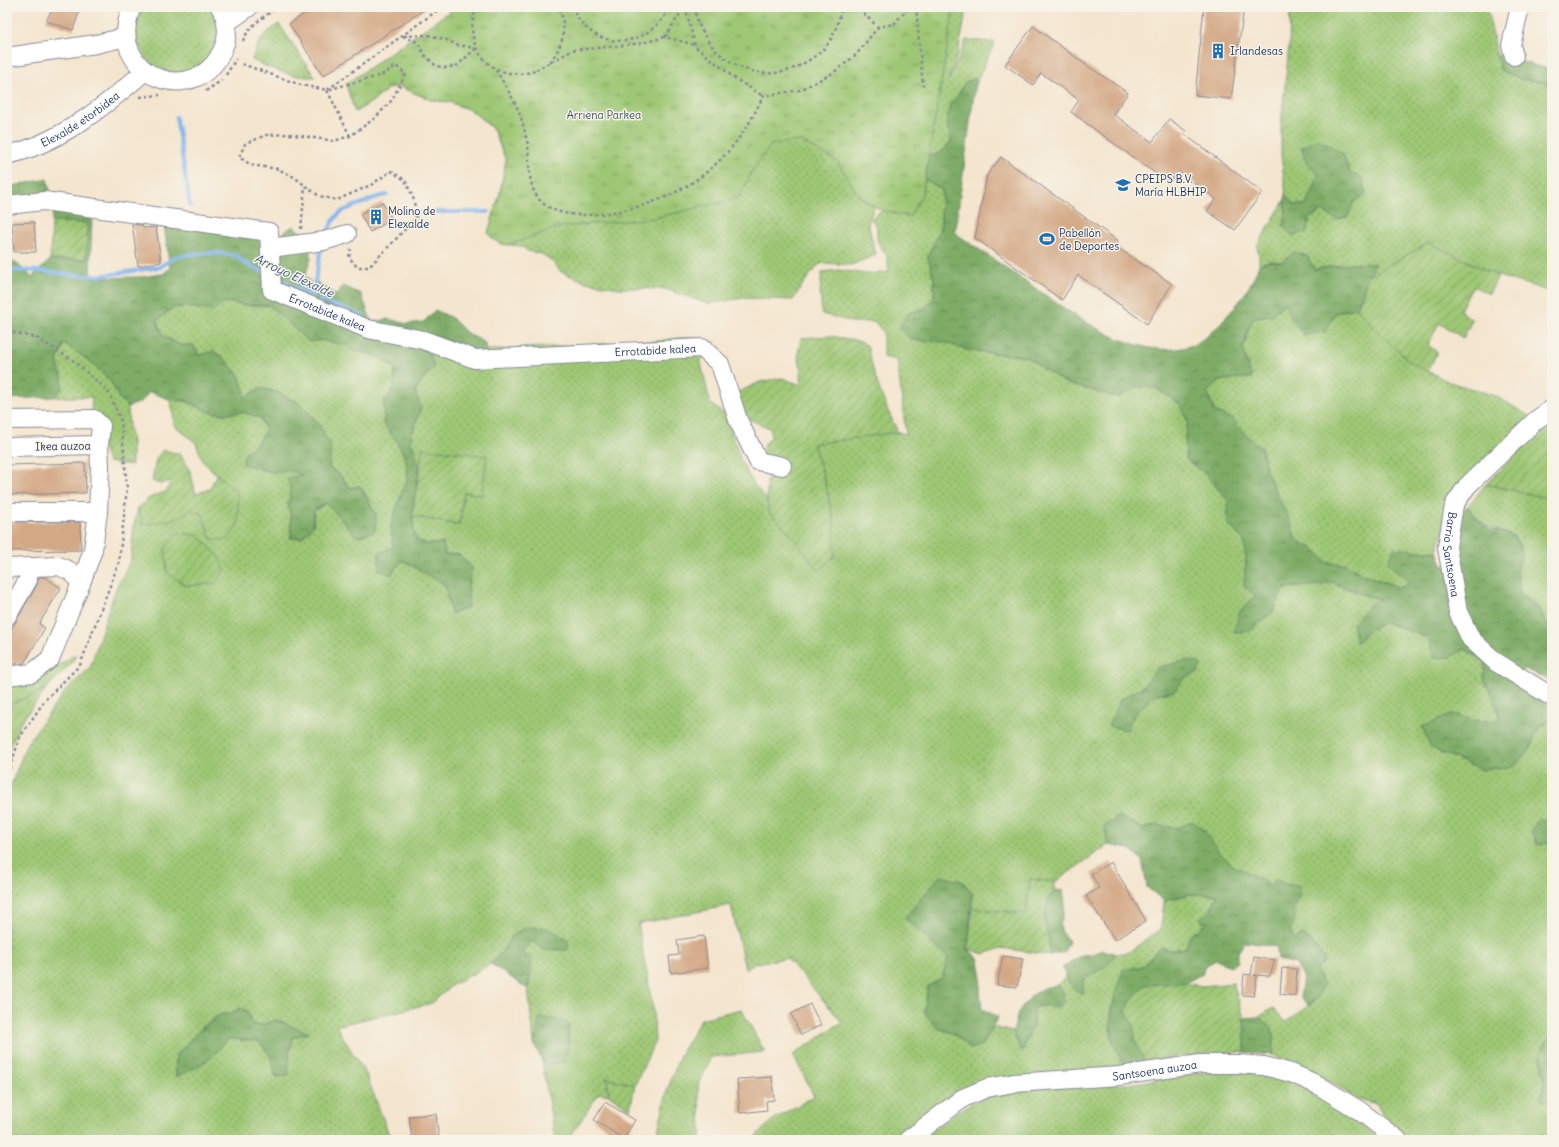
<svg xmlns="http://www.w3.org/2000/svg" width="1559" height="1147" font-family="Delius,sans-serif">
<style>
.grass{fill:url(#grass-dots);stroke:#5c7b69;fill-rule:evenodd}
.forest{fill:url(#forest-crowns);stroke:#4c6e62}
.park{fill:url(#park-tufts);stroke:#5c7b69}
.garden{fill:url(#garden-furrows);stroke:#5c7b69}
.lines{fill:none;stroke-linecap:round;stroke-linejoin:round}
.stream{stroke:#81b4ee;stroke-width:4}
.building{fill:#d3a885}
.minor-casing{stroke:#888a96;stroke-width:20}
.path{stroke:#888a96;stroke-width:2.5;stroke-dasharray:3 3;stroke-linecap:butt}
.minor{stroke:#fff;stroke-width:18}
.labels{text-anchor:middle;stroke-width:3;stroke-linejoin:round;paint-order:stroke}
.poi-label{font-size:11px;fill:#1b2f5e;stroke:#f7f3e8;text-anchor:start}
.park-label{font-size:11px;fill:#3c5564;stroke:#f7f3e8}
.street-label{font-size:11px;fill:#1b2f5e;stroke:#f7f3e8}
.water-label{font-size:12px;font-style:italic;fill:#3a5789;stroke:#f7f3e8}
</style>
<defs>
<pattern id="grass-dots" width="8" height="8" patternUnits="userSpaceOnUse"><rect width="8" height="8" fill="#9ec774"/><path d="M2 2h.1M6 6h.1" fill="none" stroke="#80a262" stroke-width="1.8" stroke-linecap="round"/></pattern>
<pattern id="forest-crowns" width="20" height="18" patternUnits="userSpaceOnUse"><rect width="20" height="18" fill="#7eac66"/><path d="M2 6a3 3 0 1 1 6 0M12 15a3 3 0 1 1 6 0" fill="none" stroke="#668c57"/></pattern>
<pattern id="park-tufts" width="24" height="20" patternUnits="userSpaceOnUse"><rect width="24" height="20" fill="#9ec774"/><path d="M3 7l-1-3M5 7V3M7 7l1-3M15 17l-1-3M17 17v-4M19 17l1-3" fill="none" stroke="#80a262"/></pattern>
<pattern id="garden-furrows" width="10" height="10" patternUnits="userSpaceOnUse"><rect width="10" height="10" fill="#9ec774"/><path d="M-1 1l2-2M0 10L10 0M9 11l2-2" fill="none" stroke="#80a262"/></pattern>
</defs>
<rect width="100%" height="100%" fill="#f7f3e8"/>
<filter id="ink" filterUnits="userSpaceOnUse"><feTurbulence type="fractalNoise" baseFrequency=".025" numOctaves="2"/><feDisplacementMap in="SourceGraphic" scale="8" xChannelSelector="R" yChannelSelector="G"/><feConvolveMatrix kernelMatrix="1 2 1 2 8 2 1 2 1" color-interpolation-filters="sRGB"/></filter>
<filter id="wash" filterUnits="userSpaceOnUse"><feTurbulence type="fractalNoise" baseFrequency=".012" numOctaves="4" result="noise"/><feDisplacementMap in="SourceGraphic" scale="16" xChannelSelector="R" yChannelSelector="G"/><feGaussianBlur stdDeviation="0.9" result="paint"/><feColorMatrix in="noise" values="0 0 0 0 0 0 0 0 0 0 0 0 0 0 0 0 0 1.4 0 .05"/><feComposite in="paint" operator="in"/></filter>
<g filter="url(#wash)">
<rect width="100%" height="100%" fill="#f4e5ce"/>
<!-- grass -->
<path class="grass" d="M142,7H215C217,14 221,23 222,30C222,36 218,43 216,48C212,57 209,60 200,65C196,67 192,71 187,72C150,81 124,39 142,7Z
M456,7H967L958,54L948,80L958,61L966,40L995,42L978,78L965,82L958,96L950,105L947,123L951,141L942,152L941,226L928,257L934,279V298L923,309L909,313L912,340L944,342L967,350L1028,357L1045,370L1068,384L1113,396L1119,397L1135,387L1156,388L1180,404L1188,422L1185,437L1186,459L1206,474L1228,500V523L1244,541L1246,559L1244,586L1256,595L1240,611L1272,613L1285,588L1320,585L1331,582L1361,594L1381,599L1357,643L1369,630L1385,622L1428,638L1450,657L1465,649L1485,662L1484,679L1496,703L1500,721H1476L1453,714L1459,760L1482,770L1530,749L1538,729L1552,719V814L1537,845L1552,842V855L1549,857L1552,872V1038L1551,1035L1540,1053L1545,1076L1541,1099L1552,1105V1140H1406L1386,1123L1377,1104L1355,1098L1331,1082L1302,1067L1273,1055L1274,1041L1272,1028L1259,1017L1273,1008L1286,1022L1316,1000V971L1325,961L1315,945L1302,935L1295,941L1290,931L1295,919L1294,905L1301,895L1269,886L1261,879L1233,866L1220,853L1178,828L1157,825L1143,829L1135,825L1104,826L1108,845L1055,882L1030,879L1026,914L972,908V893L940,876L912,909L929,941L948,958L942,978L937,1028L955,1034L971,1048L983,1044L993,1027L1013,1032L1022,1052L1033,1024L1034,1008L1045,1005L1063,992L1057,985L1065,977L1075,990L1083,980L1107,965L1116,954L1129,952L1161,928L1164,901L1190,894L1218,895L1210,911L1201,918L1204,925L1190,936L1186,948L1170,950L1161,947L1143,966L1123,971C1116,992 1105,1019 1113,1041C1115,1049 1128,1061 1133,1069L956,1092L896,1140H753V1139L773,1120L814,1096L793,1055L842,1022L787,958L756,963L745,969L731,905L638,924L653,1008L655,1041L635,1085L607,1078L609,1095L599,1093L568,1140H561L554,1135L542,1061L550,1065L566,1061L568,1042V1023L540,1018L534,1043L528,989L531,971L521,952L532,940L546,950L522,929L511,937L503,951L491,964L452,985L432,1003L336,1026L366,1074L391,1140H9L7,1131V806L10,788L27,743L67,689L90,668L107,614L117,586L131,560L133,529L138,508L143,525L174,519L191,509L202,514L211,539L238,493L203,462L196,443L174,425L173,411L169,399L185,401L210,412L224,414L243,412L260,418L266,430L256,445L245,452L243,464L272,472L288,469L304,475L288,478L291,491L288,504L291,520V538H302L313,526L314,510L327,503L376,515L361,486L350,488L341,476L329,468L320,425L299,403L277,392L246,398L239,375L199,355L193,345H180L163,336L157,321L174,307L195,308L214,311L225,302L245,305H270L281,316L319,340L347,345L353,351L373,354L396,368L394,388L384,401V425L397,441L406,460L408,478L398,503L391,526L393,547L402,560L446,585L452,614L468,607V586L472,567L445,555L443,543L428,544L416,540L412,516L459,525L464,492L481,495L423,448L419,471L417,458L410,440L421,408L415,392L423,379L434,367L429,353L435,335L471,351L658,341C680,337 693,336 715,342L713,354L700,359L710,403L726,416L742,463L754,485L767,500L769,512L789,532L834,521L823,474L813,444L874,435L898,432L906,434L897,360L883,357V332L875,322H852L822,314L820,292L822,272L839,270L868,274L889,272L887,256L877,241V227L871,219L878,213L887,209L885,175L868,224L876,255L851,265L824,263L818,265L803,284L793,300L742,298L708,304L665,289L619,288L586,282L561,272L551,260L542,254L528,251L521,246L502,244L494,240L488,233L500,193L506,160L493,129L471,110L449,102L431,100L399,86L387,89L376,99L355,112L346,84ZM1158,667L1198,673L1185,677L1174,691L1154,695L1133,716L1121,699L1143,687ZM247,1010L251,1024L262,1025L276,1020L308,1033L293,1037L289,1055L288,1075L276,1077L270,1055L258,1041L228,1039L196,1067L176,1076V1055C189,1042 203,1024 219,1015C221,1014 242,1011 247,1010Z
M1290,7H1487L1500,70L1521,79L1544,82L1552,88V292L1498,276L1429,243L1367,277L1375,264C1354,262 1335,265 1315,270L1307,256L1282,262L1269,261L1259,265V256L1257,246L1284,201L1286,212L1284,226L1309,218L1323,211L1337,220L1350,173L1343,154L1307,164L1318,175L1313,192L1305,205H1295L1286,196L1281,154V124L1289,46Z
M279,24L315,77C292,78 272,69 252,60C259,40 261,36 279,24Z
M1285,302L1291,317L1325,332L1336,312L1356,308L1378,332L1409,361L1449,382L1496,396L1529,416L1444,529L1437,551H1421L1388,563L1410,582L1401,588L1362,574L1346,564L1327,563L1314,549L1296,540L1290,521L1266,471L1262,449L1243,432L1231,418L1215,412L1207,392L1219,381L1237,378H1251L1243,350L1248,330L1254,317L1272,315Z
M64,343L95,365L111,382L119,398L128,407L129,427L132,442V465L108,462L91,411L92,397H53L62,389V377L57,361Z
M1486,484L1552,499V632L1537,606L1520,594L1517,572L1522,551L1513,535C1490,529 1481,527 1468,506Z
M76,654L72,663L46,689L11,704L7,707V687L40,678Z
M741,1009L765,1052L711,1057L698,1087L702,1140H656L667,1091L680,1055L701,1019Z
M1208,1072H1246L1282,1077L1314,1092L1357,1121L1381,1140H920L961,1109L983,1098L1010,1092L1034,1088L1128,1084Z"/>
<!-- forest -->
<path class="forest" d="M1496,55L1552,70V88L1544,82L1521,79L1500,70Z
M978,78L974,93L955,233C979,249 1003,266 1028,283C1070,312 1132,361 1187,347C1202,343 1215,330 1225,318C1240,303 1252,285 1259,265L1269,261L1282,262L1294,252L1307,256L1315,270C1336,265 1354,262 1375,264C1367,278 1364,293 1356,308L1336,312L1325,332L1304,335L1290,317L1285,302L1272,315L1254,317L1248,330L1243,350L1252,378H1237L1219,381L1207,392L1215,412L1231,418L1243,432L1262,449L1266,471L1290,521L1296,540L1314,549L1327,563L1346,564L1362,574L1401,588L1410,582L1388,563L1394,548L1421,551H1437L1443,567L1455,559L1458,542L1459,512L1468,506L1475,517L1490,530L1513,535L1522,551L1517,572L1520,594L1537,606L1552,632V678L1549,680L1523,668L1521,686L1552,707V719L1538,729L1530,749L1514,766L1482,770L1431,748L1422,727L1453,714L1476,721H1500L1496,703L1484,679L1485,662L1465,649L1450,657L1434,658L1428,638L1385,622L1369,630L1357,643L1352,625L1368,606L1380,599L1361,594L1332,582L1320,585L1285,588L1272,613L1250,631L1234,632L1240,611L1256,596L1244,586L1246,559L1244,541L1228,523V500L1206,474L1186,459L1185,437L1188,422L1180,404L1156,388L1136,387L1119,397L1113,396L1068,384L1045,370L1028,357L967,350L944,342L911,340L899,327L909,313L923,309L934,298V279L928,257L941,226L942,190L925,179L927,157L942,152L951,141L947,123L950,104L958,96L965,82Z
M1319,139L1343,154L1350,173L1362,178L1366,194L1354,202L1348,216L1337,220L1323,211L1309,218L1307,232L1292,236L1284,226L1286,212L1284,201L1286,196L1295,205H1305L1313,192L1318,175L1307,164L1301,147Z
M47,179L50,191L7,199V187Z
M53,207L92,213L90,278L142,277L163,274L170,268L164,225L257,236L263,246L278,247L284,232L293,226L308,239L311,259L305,276L312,283L317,282L336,295L343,286L361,294L372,322L388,319L407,324L424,322L435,310L452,318L467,333L485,343L486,353L471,351L435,335L429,353L434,367L423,379L415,392L421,408L410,440L417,458L419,471L412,516L416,540L428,544L443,543L445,555L458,554L472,567L468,586V607L451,614L445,585L402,560L391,575L379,570V553L393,547L391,526L398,503L408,478L406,460L397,441L384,425V401L394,388L395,368L373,354L353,351L347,345L319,340L309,342L269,305H245L225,302L214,311L195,308L174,307L157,321L163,336L180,345H193L199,355L214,351L227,361L239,375L246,398L259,388L277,392L299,403L320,425L331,448L329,468L341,476L349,488L360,486L376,515L375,531L357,537L326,503L314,510L313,526L302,538H291V520L288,504L291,491L287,478L303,475L288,470L272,472L243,464L245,452L256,445L266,430L260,418L243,412L224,414L210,412L185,401L169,399L149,392L141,402L128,407L119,398L111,382L95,365L64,343L57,361L62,377V389L53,397L7,399V262H15L32,277L50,260L86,259L87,223L52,222Z
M1190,660L1201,664L1198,673L1185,677L1174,691L1154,695L1133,716L1127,730L1108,726L1121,699L1143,687L1158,667Z
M1552,814V842L1537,845L1531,830L1539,819L1550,821Z
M1120,816L1143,829L1157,825L1178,828L1192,821L1204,830L1220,853L1233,866L1261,879L1269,886L1276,879L1285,884L1298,885L1301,894L1294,905L1295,919L1290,931L1295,941L1302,935L1315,945L1325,961L1316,971L1324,984L1316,1000L1308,1005L1300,996L1303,977L1296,964L1278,960L1277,947L1262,944L1245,942L1238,952V962L1230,966L1216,960L1205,966L1202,974L1185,983L1145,985L1132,999L1126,1011L1133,1024L1136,1043L1145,1062L1133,1069L1122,1063L1113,1042L1110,1022L1116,991L1123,970L1143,966L1161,947L1170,950L1186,948L1190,936L1204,925L1200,918L1210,911L1218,895L1190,894L1164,901L1147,887L1142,860L1130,849L1108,845L1104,826Z
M940,876L962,881L972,893L968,949L979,959L981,973L980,992L982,1009L998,1017L983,1044L971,1049L955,1034L937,1028L924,1012L928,986L942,978L948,958L905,918Z
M1055,890L1063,891C1063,894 1065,899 1065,903C1064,921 1053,925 1069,941L1064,952L1050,955L1049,941L1044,922L1048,898Z
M534,927L547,928L568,940V950H546L532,941L521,952L532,959L528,989L491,964L503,951L511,937L522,929Z
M1103,950L1116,954L1107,965L1083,980V994C1071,989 1066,980 1063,967L1081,955L1092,954Z
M1057,985L1063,992L1064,1000L1059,1008L1045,1005L1034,1008L1033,1024L1022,1052L1013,1032L1018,1013L1030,997L1043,988Z
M240,1008L247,1010L251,1024L262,1025L276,1020L309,1033L293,1037L289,1055L288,1076L276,1077L270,1055L258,1041L228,1039L212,1057L196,1067L176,1077V1056L199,1031L221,1014H230Z
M1259,1017L1272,1028L1274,1041L1273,1055L1245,1052L1244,1018Z
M540,1018L554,1019L568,1023V1042L566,1061L550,1065L542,1061L534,1043Z
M1551,1035L1552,1038V1105L1541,1099L1545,1076L1540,1053Z"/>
<!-- park -->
<path class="park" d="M456,7H954L922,195L909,217L879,209L859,196L837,161L800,141L772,144L753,169L739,198L654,218L560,227L508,245C499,243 494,240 488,233L500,193L506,160L493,128L471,110L449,102L431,100L399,86L387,89L376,99L355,112L346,84Z"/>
<!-- garden -->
<path class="garden" d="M52,222L87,223L86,259L50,260Z
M1429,243L1498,276L1489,294L1473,286L1460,310L1472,320L1463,338L1439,323L1428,345L1437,352L1428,372L1409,361L1378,332L1356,308L1363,295L1367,277Z
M830,336L855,340L867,345C874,377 883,402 898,432L813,444L823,474L834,521L835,556L819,571L789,532L769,512L767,500V481L769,467L762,456L764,445L771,437V429L742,416L736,393L760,382L782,378L801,385V370L798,354L801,338Z
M1545,427L1552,429V499L1486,484Z
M423,448L487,456L482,495L464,492L459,525L412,516Z
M163,450L180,454L190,471L196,494L209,489L217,475L238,493V524L228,540L211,539L202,514L191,510L174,519L143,525L138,508L149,498L167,491L170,481L160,484L152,481L156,459Z
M180,532L199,536L218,556L225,570L215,583L186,586L167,572L165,548Z
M46,689L21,722L7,753V707L11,704Z
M1030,879L1055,882V890L1048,898L1044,922L1049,941L1050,955L1001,948L984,954L968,949L972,908L1026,914Z
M1185,983L1202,986L1233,983L1244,1018L1245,1052L1202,1054L1145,1062L1136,1043L1133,1025L1126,1011L1132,999L1145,985Z
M607,1078L635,1085L630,1109L609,1095Z"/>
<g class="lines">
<!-- stream -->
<path class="stream" d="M176,117L190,206
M415,212H488
M326,235C336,212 340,211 363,203C371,199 378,196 387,195
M7,271L9,270L41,271L75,275L99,276L160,267L175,257L192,254L218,253L237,256L244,263L266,273
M276,277L312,297
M312,297L322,245
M320,300L363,316"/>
</g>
<g id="blocks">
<!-- building -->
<path class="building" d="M53,7H81L73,30L46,21Z
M314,7H428L323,76L289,24Z
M1204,7H1244L1231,99L1195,95Z
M1033,26L1085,64L1128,93L1113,114L1152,142L1169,119L1186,131L1184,134L1262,192L1235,230L1207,211L1216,199L1178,171L1169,183L1142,164L1071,112L1079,100L1041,73L1033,85L1005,65Z
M1001,157L1118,241L1115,246L1172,284L1147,324L1078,275L1062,300L975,238L987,175Z
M382,202L392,219L370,232L360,214Z
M34,222L36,252H14L12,223Z
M132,224L142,225L143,228L156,227L161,262L138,266Z
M85,463L86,493L7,495V465Z
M7,522H80L81,550L7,551Z
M39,577H44L61,588L39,624L45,628L24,663L15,664L7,659V637L37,585Z
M1111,862L1146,921L1115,940L1086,896L1099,888L1091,874Z
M704,936L708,968L671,973L669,956L679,955L677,940Z
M1003,956L1023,959L1017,987L997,985Z
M1254,957L1275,960L1270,976L1254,975L1257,976L1254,996L1242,995L1244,974L1251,975Z
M1282,968L1297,969L1295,996L1280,994Z
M810,1004L821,1025L801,1035L791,1014Z
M772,1077L774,1100L766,1101L767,1110L740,1113L737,1079Z
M605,1102L635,1120L624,1139L594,1120Z
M436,1114L439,1140H412L409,1116Z"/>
</g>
</g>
<g filter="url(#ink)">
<use href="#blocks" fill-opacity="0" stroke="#888a96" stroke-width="1"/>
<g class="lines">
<!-- minor casing -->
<g class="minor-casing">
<g id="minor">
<path d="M132,7C102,76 199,113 224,46C229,34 227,17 220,7"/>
<path d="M226,23L249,7"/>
<path d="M1514,56L1511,45L1520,7"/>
<path d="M7,57L96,44L126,37"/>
<path id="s1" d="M7,155C59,144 106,105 145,71"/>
<path id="s2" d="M7,205L44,201L269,232L272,290L368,329L423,340L475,359L702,348L720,364L738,420L758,461L782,466"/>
<path d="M270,248L324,241L347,234"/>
<path id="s3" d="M1552,409L1536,420L1467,486L1454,505L1447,547L1458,612L1471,639L1496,662L1552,697"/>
<path d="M7,420L94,419L101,426L99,445L7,447"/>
<path d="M7,512H98"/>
<path d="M7,568L59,566L70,571L81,583"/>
<path d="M7,616L28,580L29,567"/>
<path d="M7,676L32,673L50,659L81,583L93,550L98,512L100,466L99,445"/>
<path id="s4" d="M908,1140L963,1098L987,1088L1014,1083L1119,1076L1200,1064H1237L1264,1066L1291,1073L1318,1085L1360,1111L1398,1140"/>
</g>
</g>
<!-- path -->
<path class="path" d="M477,7C459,48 495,86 537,70
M572,7C592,54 649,50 670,7
M685,7L695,45
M695,7C695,17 700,28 705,36C719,61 752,78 781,72C789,71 799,66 806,62C815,57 824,50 829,42C836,31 839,19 842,7
M864,7L865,15L878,27L894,24L909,7
M916,7L923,86
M403,36L417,42L425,55L436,66L447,68L458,65L476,48
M404,36L428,35L447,40L457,45L475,48
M665,37L678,17L684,7
M243,41C249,25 265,16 278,7
M550,62C564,43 567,30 559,7
M242,64L301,85L327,90L442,7
M496,70C505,86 517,103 522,121C524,129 526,137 528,145C530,162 527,183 538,198C560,227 624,212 653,202C672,195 693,184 708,171C733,150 750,125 763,96L800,90L833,73L856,55L878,27
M536,70L573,50L619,46L642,43L665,37L692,44L737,80L763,96
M226,75L236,59
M206,91L222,80
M140,97L160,95
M350,136L327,90L382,75L396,66L406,74L391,101L375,118L350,136L334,141L289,134L266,135L245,144L239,157L251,165L278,169L294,177L319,196L337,200L371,185L391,171L405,180L414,200L416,218L369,267H357L349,257L351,249
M301,229L305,186
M7,331L37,338L74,361L108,391L121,420L127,488L119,562L80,665L45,700L20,737L7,777"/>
<!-- minor -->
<use href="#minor" class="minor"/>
</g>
</g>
<!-- icons -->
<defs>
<g id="building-bare" transform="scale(1.2)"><path d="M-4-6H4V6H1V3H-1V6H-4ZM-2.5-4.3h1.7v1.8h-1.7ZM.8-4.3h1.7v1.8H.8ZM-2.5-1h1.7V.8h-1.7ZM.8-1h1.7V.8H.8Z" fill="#1f6fb2" stroke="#f7f3e8" stroke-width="2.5" paint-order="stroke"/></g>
<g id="school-bare" transform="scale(1.2)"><path d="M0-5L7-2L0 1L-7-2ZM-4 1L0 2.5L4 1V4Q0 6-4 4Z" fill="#1f6fb2" stroke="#f7f3e8" stroke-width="2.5" paint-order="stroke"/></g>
<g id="stadium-bare" transform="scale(1.2)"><path d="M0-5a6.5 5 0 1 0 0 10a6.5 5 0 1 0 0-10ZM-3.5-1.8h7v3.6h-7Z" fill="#1f6fb2" stroke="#f7f3e8" stroke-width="2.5" paint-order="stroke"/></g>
</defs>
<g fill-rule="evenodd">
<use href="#building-bare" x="1218" y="51"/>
<use href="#school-bare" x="1123" y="185"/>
<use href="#building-bare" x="376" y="217"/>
<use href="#stadium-bare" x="1047" y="239"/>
</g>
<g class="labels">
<!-- poi labels -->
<g class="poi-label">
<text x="1230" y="55">Irlandesas</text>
<text x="1135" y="183">CPEIPS B.V.<tspan x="1135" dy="13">María HLBHIP</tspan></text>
<text x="388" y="215">Molino de<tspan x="388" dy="13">Elexalde</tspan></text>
<text x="1059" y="237">Pabellón<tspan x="1059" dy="13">de Deportes</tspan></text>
</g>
<!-- park labels -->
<g class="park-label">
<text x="604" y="119">Arriena Parkea</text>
</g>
<!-- street labels -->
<g class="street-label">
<text dy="4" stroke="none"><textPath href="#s1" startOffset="82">Elexalde etorbidea</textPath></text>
<text dy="4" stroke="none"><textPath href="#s2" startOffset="382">Errotabide kalea</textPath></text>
<text dy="4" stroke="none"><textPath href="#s2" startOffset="718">Errotabide kalea</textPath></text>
<text transform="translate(63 446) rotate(-1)" y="4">Ikea auzoa</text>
<text dy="4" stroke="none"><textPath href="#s3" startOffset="188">Barrio Santsoena</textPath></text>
<text dy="4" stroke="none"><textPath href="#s4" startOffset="264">Santsoena auzoa</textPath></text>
</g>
<!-- water labels -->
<g class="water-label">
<text transform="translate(294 276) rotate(25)" y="4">Arroyo Elexalde</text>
</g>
</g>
<!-- margin -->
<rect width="1559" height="1147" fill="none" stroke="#f7f3e8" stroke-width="24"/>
</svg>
